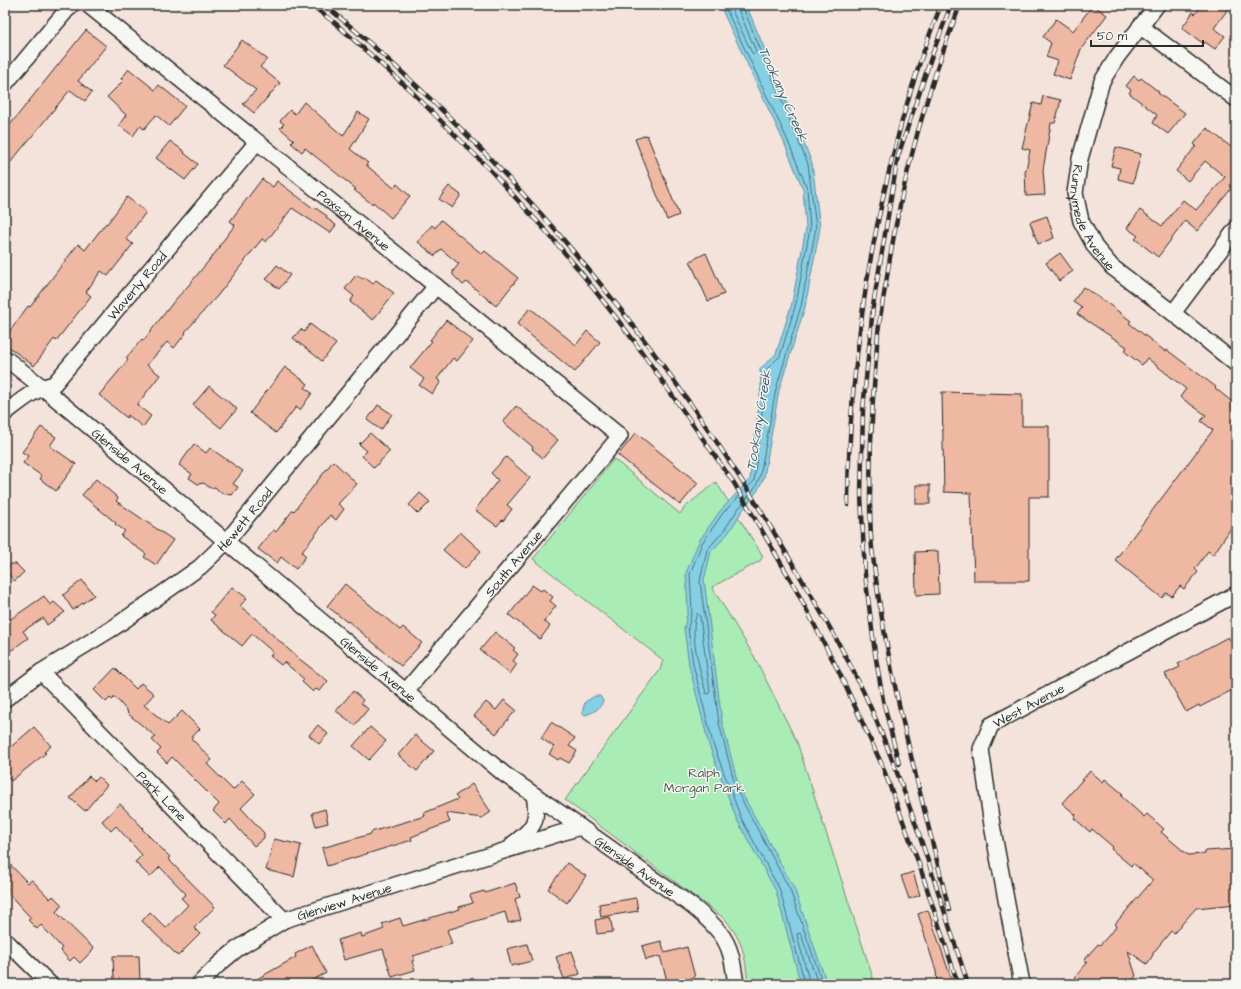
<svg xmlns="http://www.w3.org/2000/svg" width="1241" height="989" font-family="'Architects Daughter',sans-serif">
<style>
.green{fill:#aaecb6;stroke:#6a8c70}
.water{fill:#85cfe5;stroke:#618d9b}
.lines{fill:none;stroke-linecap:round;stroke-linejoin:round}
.shore{stroke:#4f6d75;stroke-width:1}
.building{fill:#efb8a3;stroke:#2b2b2b}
.minor-casing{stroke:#2b2b2b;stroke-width:18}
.minor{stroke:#f6f6f2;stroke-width:15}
.rail-casing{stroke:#2b2b2b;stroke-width:4.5}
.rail{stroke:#f6f6f2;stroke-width:3;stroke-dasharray:9;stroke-linecap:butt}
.labels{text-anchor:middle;stroke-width:3;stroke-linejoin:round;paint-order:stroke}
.street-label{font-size:13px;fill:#2b2b2b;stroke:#f6f6f2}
.park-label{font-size:13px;fill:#4b5b4e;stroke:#f6f6f2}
.water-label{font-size:14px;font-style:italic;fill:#465c63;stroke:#f6f6f2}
</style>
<rect width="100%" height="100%" fill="#f4e3da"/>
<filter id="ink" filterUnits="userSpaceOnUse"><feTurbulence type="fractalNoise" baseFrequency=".025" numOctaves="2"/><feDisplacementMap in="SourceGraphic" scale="8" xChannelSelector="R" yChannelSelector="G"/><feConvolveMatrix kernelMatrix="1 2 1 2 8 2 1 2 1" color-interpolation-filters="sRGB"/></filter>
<g filter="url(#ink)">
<!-- green -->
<path class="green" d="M614,459L680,514L685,507L716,482L763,556L760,561L712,587L754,656L797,742L875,984H748C745,955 744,943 725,919L565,800L660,670L663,660L533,559Z"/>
<!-- water -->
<path class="water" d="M728,5H745L747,7L812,163L820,228L805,307L779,390L764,477L758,490L742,511L729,532L711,552L704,580L722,722L739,788L794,888L827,984H802L798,974L776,891L737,820L709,745L689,665L684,628L688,611L686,573L699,541L720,511L750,479L761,387L760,369L776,354L792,303L806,228L803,189L783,140L722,10L724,6Z
M595,696H600L603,701C600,709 593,713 585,715L582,713L585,702Z"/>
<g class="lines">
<!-- shore -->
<path class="shore" d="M728,5L727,11L787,139L807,188L810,228L796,304L780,356L765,371V387L754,481L723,513L702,543L690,574L692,611L688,628L693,664L713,744L741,818L780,890L805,984
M733,5L732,11L752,53L754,54L756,51L738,9L737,5
M742,5L808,164L816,228L801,306L776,389L760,476L755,488L738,509L725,529L707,550L700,581L719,723L736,789L790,890L823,984
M697,614L700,616L710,692L708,694L706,693C701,674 688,630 697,614Z
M810,984L797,935L798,933L801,934L818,984"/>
</g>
<!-- building -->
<path class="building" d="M1093,5L1107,15L1081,49L1070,80L1053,74L1058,61L1046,57L1051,43L1043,37L1056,19L1073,31Z
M1202,5H1231L1214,28L1225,36L1215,49L1205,42L1204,44L1182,28L1193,12L1195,14Z
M86,30L106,46L78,81L92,92L85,101L70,90L5,169V131Z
M242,40L267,59L260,67L280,83L254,113L243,104L256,90L223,65Z
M129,69L155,90L159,85L185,106L169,126L156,115L144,129L140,126L133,136L119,125L126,115L107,97L123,81L121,79Z
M1134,76L1139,80L1141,78L1159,92L1158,93L1185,113L1168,134L1153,123L1157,115L1129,93L1131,90L1126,86Z
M1043,96L1061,100L1055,123H1051L1043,170L1045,195L1026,196L1025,170H1026L1030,150L1022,148L1033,103L1041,105Z
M304,102L343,136L358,112L369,119L350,149L368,163L366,165L394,188L397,184L410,196L391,218L373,202L372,204L354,190L356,189L305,148L302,152L291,143L294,140L280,128L284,124L280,121L290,110L295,114Z
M1207,128L1236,151V185L1235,184L1197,231L1185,221L1158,257L1135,239L1138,236L1127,228L1140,210L1162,226L1183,200L1196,210L1225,177L1205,161L1188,181L1176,171L1196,146L1194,144Z
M647,135L679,215L667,220L635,139Z
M170,141L185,152L184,153L198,164L185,180L156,158Z
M1116,147L1141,154L1133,183L1118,179L1120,168L1111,166Z
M262,179L273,187L277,181L313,208L314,207L327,216L326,218L336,225L330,233L292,208L266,242L262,239L218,295L185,332L186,333L174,348L167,342L147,365L160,375L137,405L151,416L143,427L128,415L127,418L99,395L128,360L126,358L142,339L143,341L175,300L188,286L220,247L219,246L235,225L230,221Z
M449,186L461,195L452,208L439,199Z
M127,197L146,212L126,239L133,244L108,276L101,271L86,292L91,296L56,341L54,339L34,366L5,344V338L28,306L30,307L78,244L85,250L106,223L107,224Z
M1047,216L1054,238L1038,244L1030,222Z
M441,220L482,254L485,251L518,278L496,306L467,282L463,285L453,275V271L459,264L441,249L435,256L418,242L432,225L435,228Z
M706,253L724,294L708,301L690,261Z
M1060,253L1073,271L1059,281L1046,263Z
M277,265L290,275L279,289L266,279Z
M356,275L363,279L364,277L373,284L376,280L394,293L373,320L350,302L354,296L345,289Z
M1083,287L1103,300L1131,321L1129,323L1166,352L1167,350L1216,387L1215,388L1236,405V532L1231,528L1213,555L1208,551L1195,569L1198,572L1184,589L1180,586L1172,596L1166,593L1162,598L1115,560L1213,430L1201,421L1206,415L1180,397L1186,389L1147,358L1142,365L1124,351L1127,347L1077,314L1082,308L1073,302Z
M530,308L576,345L587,331L600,342L575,372L517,324Z
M446,320L473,341L457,361L453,358L437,379L441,382L432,394L419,385L424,379L410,368L432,341L430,340Z
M310,324L336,344L322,361L293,338L301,329L304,332Z
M285,367L308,384L305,388L312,393L300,410L296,407L276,433L250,413Z
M209,386L237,409L221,428L193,405Z
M942,392L1022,394V426H1049V497H1029V581H974L971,493L944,492Z
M378,405L392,414L381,430L367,420Z
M516,406L558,440L543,458L532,449L533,447L503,422Z
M41,427L56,437L50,446L76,464L56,491L40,479L42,476L23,463L28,456L22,452Z
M370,433L390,451L374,468L362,456L367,451L359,444Z
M636,433L698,483L680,505L618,455Z
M194,444L206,453L210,448L243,471L233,484L238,487L232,495L221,493L215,487L210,488L204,483L198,484L189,478L192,474L179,465Z
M506,457L530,478L507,505L512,509L503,521L502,520L497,526L475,510L498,480L491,473Z
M333,461L357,484L338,504L344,509L336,520L330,515L302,552L306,556L296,569L281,557L277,563L258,549L273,530L276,532L293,510L294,511Z
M96,479L118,498L116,501L173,540L156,565L144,557L146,554L121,536L125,531L115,524L116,523L82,495Z
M916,485H930V504H916Z
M420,493L430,502L418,514L409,505Z
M460,532L481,551L465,569L443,550Z
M938,551L939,594L916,595L915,552Z
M11,564H16L24,572L15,581L5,571Z
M82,580L94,595L73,610L63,595Z
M345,584L400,630L403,627L422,643L401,666L348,621L347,622L327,606Z
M532,585L541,591L543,589L553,597L550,601L556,606L544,621L550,626L540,639L509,615Z
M232,587L247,598L240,606L267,628L266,629L298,658L328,681L320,691L316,689L313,692L302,682L304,679L284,662L281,665L270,656L273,652L252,634L242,646L211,620L215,615L211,612Z
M44,596L50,605L54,602L65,612L47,625L43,618L23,631L28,638L5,655V623Z
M495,632L515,648L513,650L518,654L513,661L517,664L510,674L480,650Z
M1236,636V688L1200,707L1199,705L1186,712L1165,674L1180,667L1178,664L1228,637L1230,640Z
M115,668L136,689L141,683L154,694L144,705L168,725L182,711L200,729L191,738L212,760L207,764L233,790L242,781L255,794L241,808L264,833V838L254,846L230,819L226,824L213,811L219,804L172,757L167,763L157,753L161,749L152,740L156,737L127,713L128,712L115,697L112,700L110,698L106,702L94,690Z
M353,691L363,700L361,703L368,709L355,725L336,711Z
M504,700L516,710L496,734L474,716L486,702L496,710Z
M551,722L575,738L569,746L577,751L569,763L560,758L558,760L549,754L554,747L541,738Z
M318,725L328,734L319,744L309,735Z
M34,727L51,746L44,752L46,753L11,781L5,774V752Z
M370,727L386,741L369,760L353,746Z
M415,735L434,751L417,771L398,755Z
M1090,771L1103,782L1105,779L1123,794L1121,796L1144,817L1147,814L1164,829L1161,832L1188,855L1205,854V851L1236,849V904L1196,908L1174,933L1171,931L1153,953V955L1147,964L1128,951L1136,976L1129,984H1084L1075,977L1087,963L1084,960L1098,944L1100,945L1117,926L1115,924L1153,880L1133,863L1131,866L1111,849L1113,847L1092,829L1090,832L1074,818L1076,815L1062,803Z
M89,776L95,781L99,777L107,785L85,811L70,798Z
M472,784L491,812L482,818L446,813L450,822L411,837L412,840L327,866L322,848L371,834V832L425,816L424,813L458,799L455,796Z
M120,804L143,828L142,829L170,857L168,859L215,907L194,928L200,934L178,956L142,921L150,912L166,928L188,905L181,898L186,894L160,867L150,877L135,862L142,855L116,826L111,831L102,821Z
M325,809L328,823L316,826L312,813Z
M274,839L301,845L294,877L266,870Z
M5,859L28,883L32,880L50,899L53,896L62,905L56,912L94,949L80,963L74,957L70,961L60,950L62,948L41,925L37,929L28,920L31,918L6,891L8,889L5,885Z
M567,863L586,876L567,903L548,889Z
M913,872L920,895L909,899L901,876Z
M515,883L520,897L515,899L521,920L508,923L505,912L447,930L452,944L413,956L414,960L412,961L415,970L392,977L383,949L344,960L338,940L361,933L362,937L384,929L382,924L400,918L403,926L460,909L459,907L473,903L470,895L484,891L485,893Z
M636,898L638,911L601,917L599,904Z
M928,910L953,984H937L936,971L918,914Z
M610,917L613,932L597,934L595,920Z
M661,941L665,953L687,947L695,977L691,978L692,984H668L660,956L646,960L642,946Z
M527,944L532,961L511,966L507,949Z
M312,945L326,973L305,984H248L296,957L295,954Z
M572,951L580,974L564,979L556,957Z
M113,956H139L140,981H114Z"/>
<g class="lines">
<!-- minor casing -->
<g class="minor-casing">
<g id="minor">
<path id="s1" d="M88,5L436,286L620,436L406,691"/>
<path id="s2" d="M1157,5L1117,57L1102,81L1080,159L1075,193L1081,221L1095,247L1112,267L1173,313L1236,364"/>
<path d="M1140,26L1236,99"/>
<path d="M5,84L71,5"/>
<path d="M1173,313L1236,229"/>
<path id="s3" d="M5,358L42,387L504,774C552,807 599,840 646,874C671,892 700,908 720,933C732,948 733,965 736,984"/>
<path id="s4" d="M5,413C21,401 34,389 54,384L257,142"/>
<path id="s5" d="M41,672L284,920"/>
<path id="s6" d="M5,699L41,672L113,628L172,587L200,567L226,542L436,286"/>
<path d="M513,844C534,828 539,822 534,795"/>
<path d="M5,940L50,984"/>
<path id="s7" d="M199,984L218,965L237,949L284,920L580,827"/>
<path id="s8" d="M1022,984L992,825L981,749L991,725L1236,594"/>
</g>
</g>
<!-- minor -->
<use href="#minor" class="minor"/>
<!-- rail casing -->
<g class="rail-casing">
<path id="rail" d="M311,5L335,23L410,90L491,171L546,231L579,270L634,341L734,483L792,582L839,672L882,765L919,864L958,984
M325,5C510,158 663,344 785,551C816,604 849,657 873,713C911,801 938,893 968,984
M848,505C848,424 856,348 869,268C885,178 907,89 941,5
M899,764L883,700L875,653L865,574L861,495L863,410L873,306L898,156L932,55L951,5
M949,910C921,793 887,676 873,556C870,536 870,516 870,496C870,463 871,431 873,398C875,377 876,355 878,333C880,316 883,300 886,283C900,187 925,95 960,5"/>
</g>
<!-- rail -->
<use href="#rail" class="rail"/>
</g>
</g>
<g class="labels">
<!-- street labels -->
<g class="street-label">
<text dy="5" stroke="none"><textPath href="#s2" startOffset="238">Runnymede Avenue</textPath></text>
<text dy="5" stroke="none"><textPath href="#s1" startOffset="342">Paxson Avenue</textPath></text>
<text dy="5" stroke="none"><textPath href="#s4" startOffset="186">Waverly Road</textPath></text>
<text dy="5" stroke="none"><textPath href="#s3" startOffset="162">Glenside Avenue</textPath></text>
<text dy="5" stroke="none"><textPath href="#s6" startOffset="301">Hewett Road</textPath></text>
<text transform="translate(513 563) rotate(-50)" y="5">South Avenue</text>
<text dy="5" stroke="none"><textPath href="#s3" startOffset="486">Glenside Avenue</textPath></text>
<text dy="5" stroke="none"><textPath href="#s8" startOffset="307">West Avenue</textPath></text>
<text dy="5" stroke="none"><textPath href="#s5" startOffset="173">Park Lane</textPath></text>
<text dy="5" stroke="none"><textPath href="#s3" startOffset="810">Glenside Avenue</textPath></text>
<text dy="5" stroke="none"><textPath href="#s7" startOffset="170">Glenview Avenue</textPath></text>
</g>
<!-- park labels -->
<g class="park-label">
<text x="704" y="777">Ralph<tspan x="704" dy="15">Morgan Park</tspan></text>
</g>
<!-- water labels -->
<g class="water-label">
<text transform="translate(784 94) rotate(66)" y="5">Tookany Creek</text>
<text transform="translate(758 420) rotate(-81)" y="5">Tookany Creek</text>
</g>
</g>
<!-- margin -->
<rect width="1241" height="989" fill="none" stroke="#f6f6f2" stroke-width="20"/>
<rect x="10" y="10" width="1221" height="969" fill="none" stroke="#2b2b2b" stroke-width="1.5" filter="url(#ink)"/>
<!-- scale -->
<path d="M1091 40v6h112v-6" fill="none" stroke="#2b2b2b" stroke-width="2"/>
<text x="1097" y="40" font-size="12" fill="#2b2b2b" stroke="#f6f6f2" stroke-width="3" paint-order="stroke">50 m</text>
</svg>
